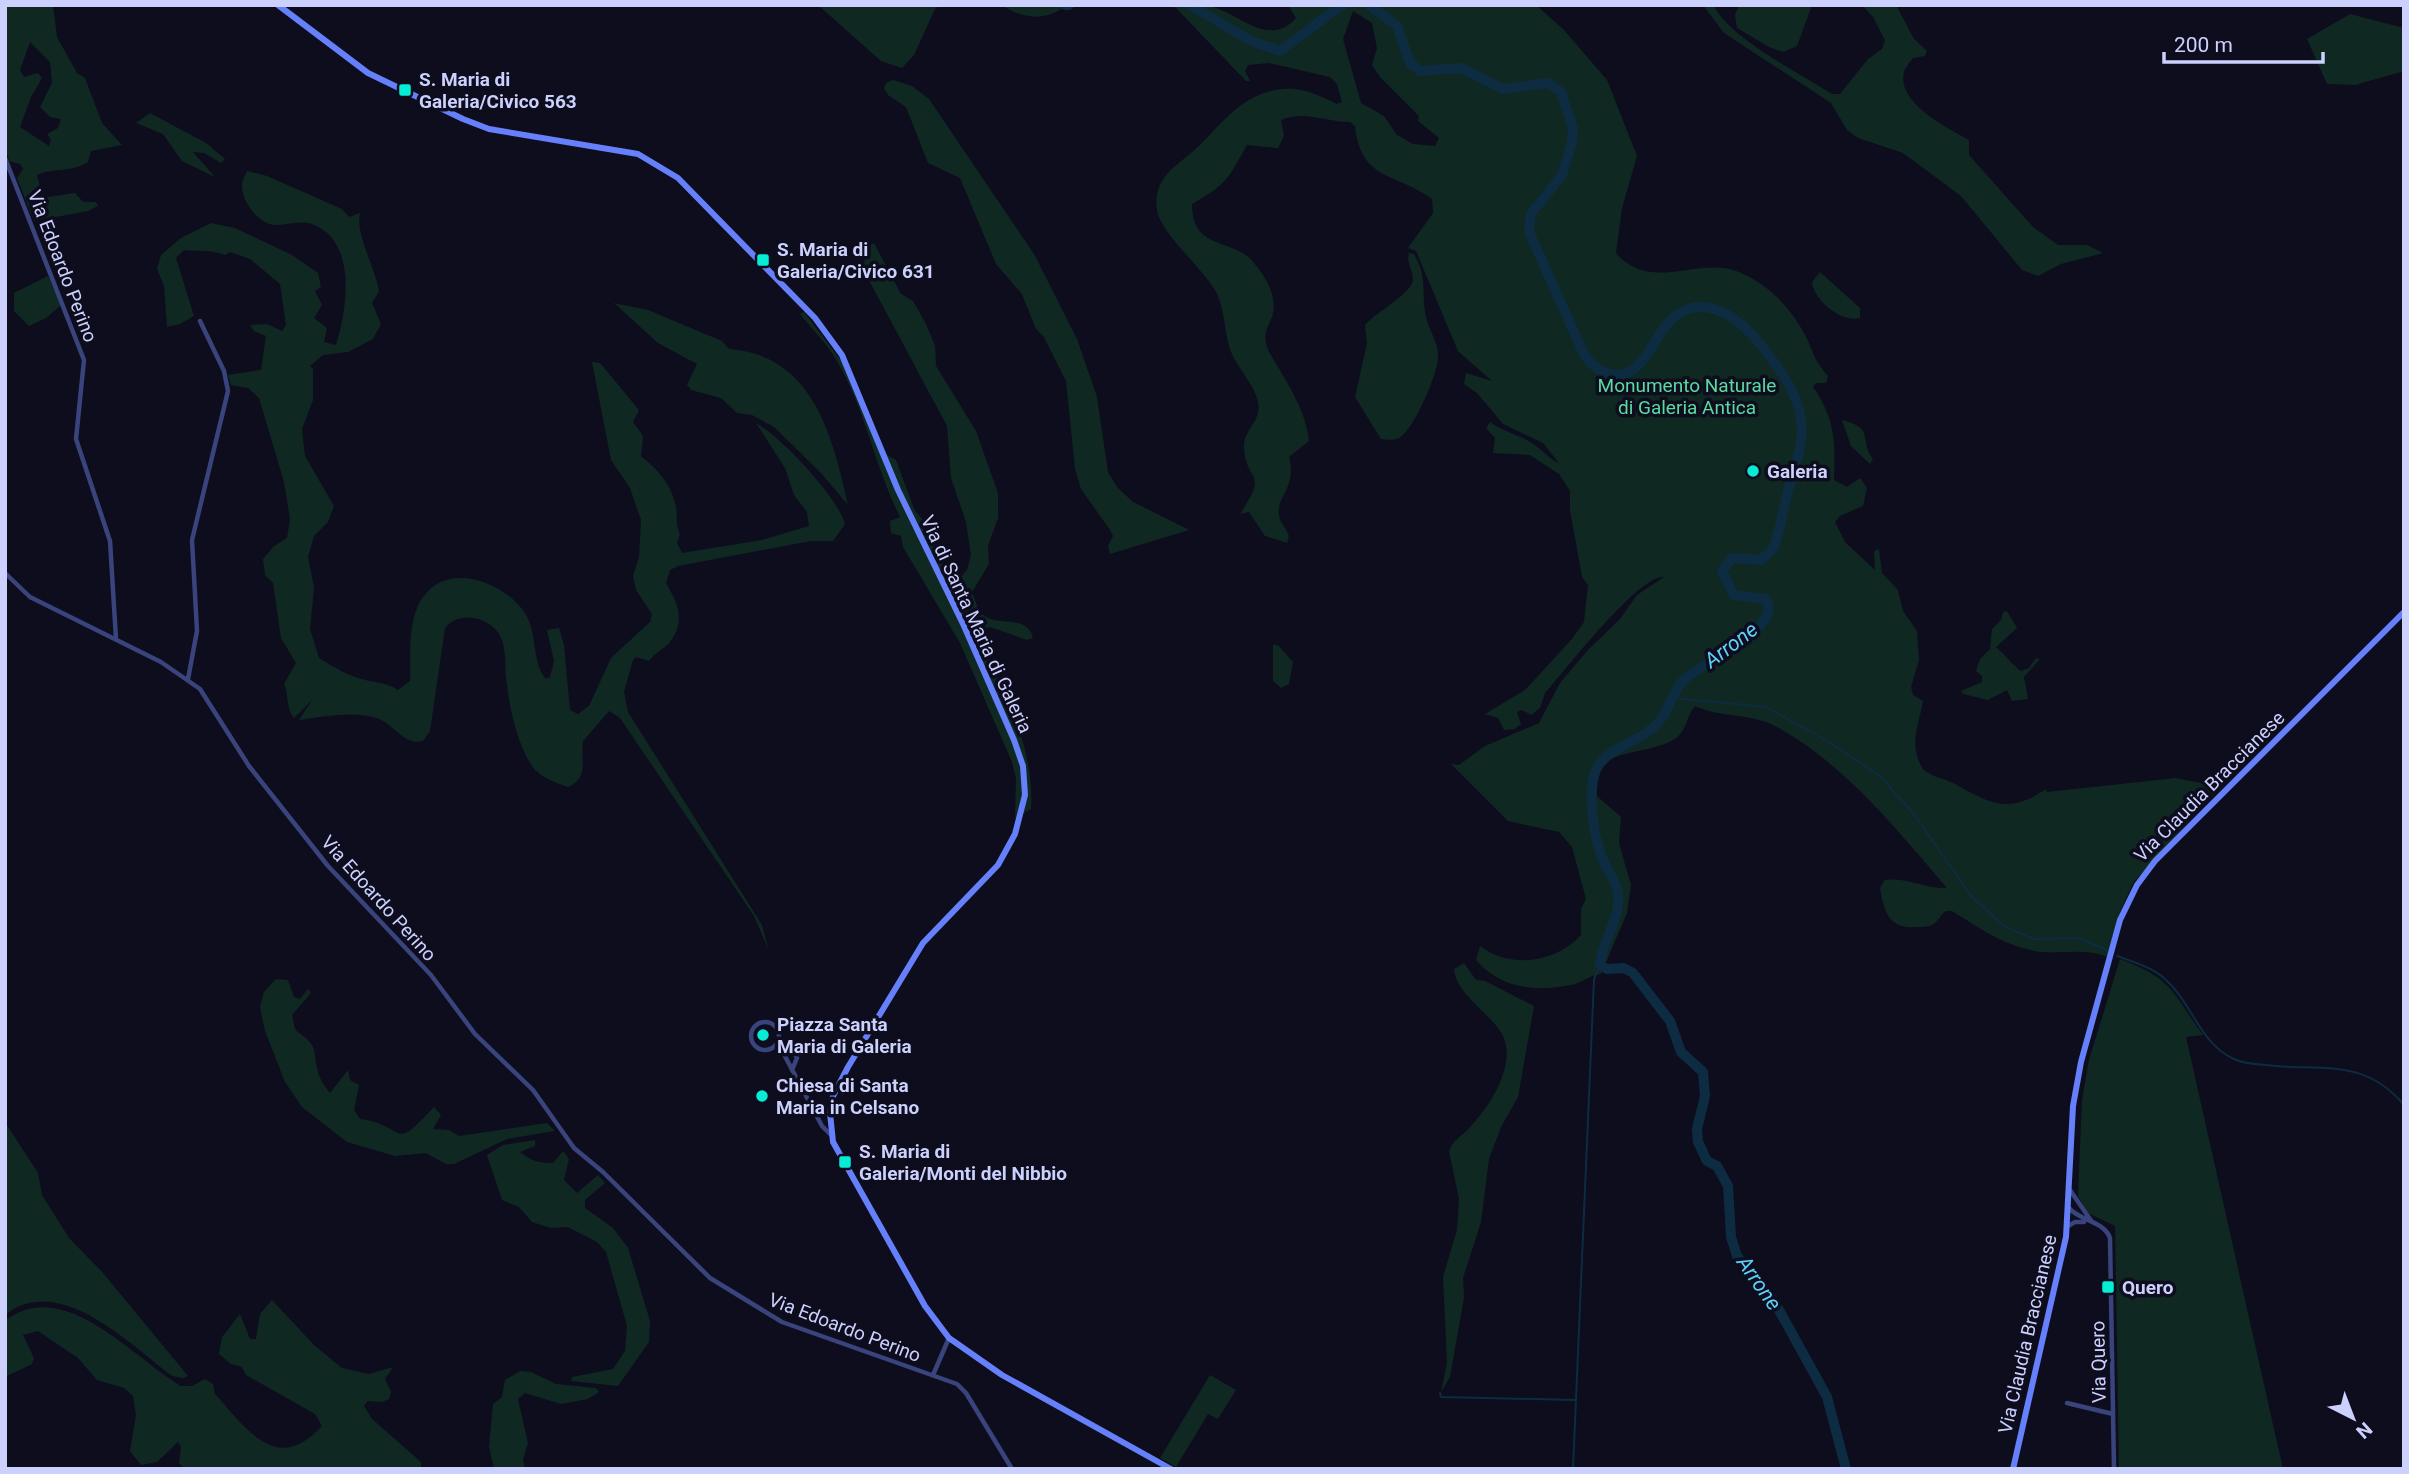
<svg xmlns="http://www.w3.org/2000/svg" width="2409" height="1474" font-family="Roboto,sans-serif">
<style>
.green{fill:#102822;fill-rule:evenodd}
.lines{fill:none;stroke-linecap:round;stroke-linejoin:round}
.stream{stroke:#0d2c41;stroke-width:2}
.river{stroke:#0d2c41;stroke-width:10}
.street{stroke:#39447c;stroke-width:4.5}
.secondary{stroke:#6580fa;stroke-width:6}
.poi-dot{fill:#07edd5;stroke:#0d0d1e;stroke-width:2.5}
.labels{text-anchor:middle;stroke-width:7;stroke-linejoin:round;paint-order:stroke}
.poi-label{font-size:19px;font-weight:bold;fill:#cbd0fd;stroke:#0d0d1e;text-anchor:start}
.street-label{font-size:19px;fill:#cbd0fd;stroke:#0d0d1e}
.park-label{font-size:19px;fill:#5adaa0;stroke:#0d0d1e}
.water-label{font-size:21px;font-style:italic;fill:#5dd1fa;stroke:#0d0d1e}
</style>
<rect width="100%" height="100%" fill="#0d0d1e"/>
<!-- green -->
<path class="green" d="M5,5H53L57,37L77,73L85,78L102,123L122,145L91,151L88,162C72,173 54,167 37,175L42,194L48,197L75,193L83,202H96L98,206L88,211L34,221L17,178L23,169L20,164L9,161L5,146ZM30,42L50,62L52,83L40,107L50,117L61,119L58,128L47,134L51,140L49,146L20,127L31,97L42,78L38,73L24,77L20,70Z
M818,5H940L935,9L914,55L902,68L881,61Z
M1001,5H1067C1045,22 1024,19 1001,5Z
M1169,5C1183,5 1199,3 1213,7C1241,15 1269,48 1296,18L1288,5H1536L1563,29L1607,80L1637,156L1622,208L1616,253C1650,294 1701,255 1739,272C1770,285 1793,310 1807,339C1815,356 1814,360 1828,376L1826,383H1816L1813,387C1836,420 1835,442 1834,480L1847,487L1860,478L1867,488L1863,506L1840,516L1835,522L1845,542L1875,570L1874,551L1879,549L1882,573L1898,590L1903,611L1917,631L1919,660L1911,687L1913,695L1923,701C1919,725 1908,745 1923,769C1932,777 1942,778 1953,783C1990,803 2007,815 2046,789L2047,792L2176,778L2220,787L2133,883L2120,912L2107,957C2086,948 2063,954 2041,952C2006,947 1981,929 1952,911H1946C1941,914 1939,920 1935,923C1931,927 1923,927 1918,927C1889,930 1884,912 1880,888L1885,880C1906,877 1926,889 1947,888C1896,829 1847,766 1777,727C1752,713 1721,718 1695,706C1686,716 1688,729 1676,738C1651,756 1595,747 1590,785L1598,797L1621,817L1619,843L1631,885L1627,913L1601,974C1589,975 1582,983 1571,985C1536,992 1501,989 1476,960L1480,946C1510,969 1556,963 1581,935V909L1586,899L1572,847L1559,832L1508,821L1451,764L1459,765L1485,746L1539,723L1560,683L1587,651L1620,619L1637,595L1664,577C1639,574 1565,671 1545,693L1540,708L1531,715L1522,710L1517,712L1521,724L1515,729L1504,730L1498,718L1485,714L1525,690L1572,639L1584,622L1588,585L1582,577L1570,510V491L1559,474L1530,455L1493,453L1495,438L1486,428L1490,422C1505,433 1524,436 1536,446C1545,452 1549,459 1559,463L1543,443L1503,424L1477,393L1464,384L1466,373L1492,381L1458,351L1416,251L1408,248L1433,213L1432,199C1396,172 1361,182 1355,126L1350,122C1325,122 1305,110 1281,120L1284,136L1278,148L1247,145C1228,179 1227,184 1192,204C1192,252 1234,237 1254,263C1267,279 1278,297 1272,317C1268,327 1264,332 1266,343C1268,353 1276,363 1281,372C1294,394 1306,415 1309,441L1289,457C1297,489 1276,495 1279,515C1280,522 1287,530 1289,536L1287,543L1265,536L1249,512L1240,514C1270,469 1246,485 1244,447C1243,434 1255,425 1258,413C1263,393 1238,370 1231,352C1224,333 1225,307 1215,290C1201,267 1160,232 1157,210C1152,175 1180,165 1201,144C1226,119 1243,94 1282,89C1301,86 1320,96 1337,104L1342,102L1337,84L1330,77L1269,63L1248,65L1245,71L1250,81H1246L1176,8ZM1353,11L1372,23L1377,48L1372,65L1380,77L1419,116L1418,121L1439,138L1435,146L1413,144L1397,135L1384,116L1361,103L1343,39Z
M1703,5H1714C1725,35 1803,76 1832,94H1840L1868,59L1882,49L1885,40L1873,17L1862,5H1896L1914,39L1927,51L1925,56L1913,58C1911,61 1905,67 1904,72C1896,103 1948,128 1969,140V155L2033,227L2058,245H2087L2103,253L2061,264L2038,276L2022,270L1961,196L1903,153L1858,138L1847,130L1831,103L1724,33Z
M1739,5H1812L1797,46L1783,52L1769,47L1737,28L1735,15Z
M2350,14L2404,28V71L2355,85L2327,84L2307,39Z
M893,80L912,86L929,99L1034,254L1077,339L1097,397L1108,472L1117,487L1133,502L1189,530L1110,554L1108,546L1113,536L1110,530L1081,489L1075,469L1066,381L1044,337L1036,329L1022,294L996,264L960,178L928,163L906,107L888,95L884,88L886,83Z
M150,113L206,143L225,159L221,163L204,153L193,152L215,177L182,161L163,134L136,123Z
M247,171L267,176L342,209L349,217L360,213C355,234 375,267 379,291L372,303L381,324L373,339L348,352L323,355L310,366L313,369V400L302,429L305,456L334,506L328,522L314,536L308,557L314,588L310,629L319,658C333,667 349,676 365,680C378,683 388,683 398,690L410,681C411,654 407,620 423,597C449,560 505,583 525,613C538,633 531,662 546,679L550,677L554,661L547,630L559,628L564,645L570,710L578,714L589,706L611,658L650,622L652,614L636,590L633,576L639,557L641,520L630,488L611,460L592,362L600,363L639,410L633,422L643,436L641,456C658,470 672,485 676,507C678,518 675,524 680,534L677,543L682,553L762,540L809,526L807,512L794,495L785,468L756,423C780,436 838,497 845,524L833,541H811L678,566L670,570L666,583C678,604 686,620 670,642C665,648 656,652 649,661L636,657L633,660L624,692L628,712L762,925L769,951L754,916L620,718L609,711L583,741C580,760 590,777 568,787C556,783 539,777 532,766C516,742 509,705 506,677C505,666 506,651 502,640C494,617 459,609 445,628L430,731L423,741C405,746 394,725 379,719C356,710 323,717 299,720L312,700L294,718C286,709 289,695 284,684L296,663L281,638L273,583L265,575L263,559L273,547L287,538L290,519L284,482L259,398L248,388L231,385L228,375L261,370L266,336L254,331L250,325L267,324L282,331L286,325L280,284L250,259L230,252L225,255C211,249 199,252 184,250L176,258L194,316L180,324L167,327L164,286L157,269L161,255L181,238L211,223L235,228L292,255L318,273L321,287L315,291L322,305L314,318L327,328L324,342L336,345C347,310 358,241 312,224C301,220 286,225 274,225C258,223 242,202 242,186C242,182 245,175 247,171Z
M874,243L901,294L913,301L926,324L935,346L936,366L976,431L998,493V518L988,546L989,564L972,592C975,598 977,608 981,613C996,629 1026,612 1033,638L1027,640L990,627L980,630V637C1004,691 1035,749 1031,809L1015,818L1016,779L1012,762L960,643L903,547L901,536L891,533L890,521L900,517C875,467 865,409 837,361C827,344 812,329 800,314L804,312L843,363L878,450L896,460L914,509L925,523L953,586L967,570L971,555L966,522L951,478L947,426L863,269L867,247Z
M1409,253L1414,254C1428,278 1421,292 1426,317C1429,331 1439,343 1438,358C1437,376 1415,425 1402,436C1396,441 1388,440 1381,439L1355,397L1367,343L1365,325C1375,313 1412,293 1413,280C1413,270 1406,263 1409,253Z
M1820,272L1860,308V318C1842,323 1814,301 1812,282Z
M48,276L61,305L46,318L29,326L14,311V293Z
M614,303L648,310L722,341L729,349C813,355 833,437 848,505L821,473L774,427L752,415L737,413L721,398L691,390L687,385L697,364L658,343Z
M1842,420C1876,429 1858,438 1873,459L1870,464L1851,446Z
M2007,611L2017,628L1996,647C2003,653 2016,668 2021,671L2029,668L2036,658L2040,659L2024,677L2028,699L2012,701L2007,690L1988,700L1963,694L1961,691L1982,682V676L1976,671L1980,659L1990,649L1992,629L2001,620L2003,612Z
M1273,644L1279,646L1293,662L1289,684L1281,688L1273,681Z
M2120,959C2174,979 2173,994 2203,1035L2186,1037L2283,1469H2119L2115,1226L2088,1213L2078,1196L2082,1100L2089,1060Z
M1464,963L1476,980L1485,981L1534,1006L1518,1097L1501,1127L1489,1159L1481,1222L1463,1278L1464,1298L1450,1377L1441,1392L1447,1363L1443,1277L1457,1230L1459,1199L1449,1151C1452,1141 1463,1135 1470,1127C1490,1106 1518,1063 1502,1034C1489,1012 1456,994 1454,969Z
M276,979L288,980L294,997L300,999L308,989L311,993L292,1015L295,1029C301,1036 311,1039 314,1050C317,1069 317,1077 330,1093L348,1070L350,1080L359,1085L354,1110L360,1119C408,1125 390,1155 434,1107L441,1115L433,1129L449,1130L459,1136L547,1123L555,1131L507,1139L454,1164H446L426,1153L395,1156L347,1142L302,1107L285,1082L265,1031L260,1007L264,992Z
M5,1122L38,1173L42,1195L69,1238L103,1273L188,1376L183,1378L172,1376C128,1343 59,1272 5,1315Z
M535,1140V1146L520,1152C531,1161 539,1163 553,1163L563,1151L569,1159L564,1180L577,1193L598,1175L605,1183L585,1200V1208L613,1228L628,1248L650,1321L649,1342L618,1386L571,1381L572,1377L613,1369L625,1351L627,1326L606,1252L597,1242L568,1227L551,1228L532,1222L519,1207L502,1200L487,1155L503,1145Z
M272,1300L314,1345L342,1368L369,1374L393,1367L385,1379L391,1392L389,1399L382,1402L368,1401L364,1406L372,1419L421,1462V1469H184L179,1463L181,1447L178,1442L157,1462L141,1465L130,1451L136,1415L133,1396L124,1388L97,1380L78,1358L38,1331L23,1335L34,1358L32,1364L5,1377V1321C63,1275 132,1357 181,1386H192L205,1379L213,1384L215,1394C250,1433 277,1474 322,1426L315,1414L246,1375L242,1367L231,1364L219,1354L222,1337L240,1314L250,1339H256L260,1314Z
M520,1371L531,1372L556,1384L596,1388L599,1392L588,1399L561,1404L525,1393L518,1399L528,1443L523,1459L525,1469H494L489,1447L493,1404L502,1397L505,1380Z
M1210,1375L1236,1390L1218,1419L1208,1414L1176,1467L1160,1458Z"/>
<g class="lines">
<!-- stream -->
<path class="stream" d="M1674,698L1766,707L1822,738L1879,775L1913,813L1972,897L2004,926L2034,939L2078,938L2107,950
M2117,956C2133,962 2152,967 2165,979C2192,1003 2200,1044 2234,1059C2244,1064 2255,1064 2266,1065C2320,1072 2363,1056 2404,1105
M1440,1393L1441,1397L1575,1400
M1573,1469L1594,979L1600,965"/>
<!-- river -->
<path class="river" d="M1065,5H1069
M1190,5L1251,41L1280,51L1342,5
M1369,5L1397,26L1410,63L1420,71L1461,68L1503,89L1548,83L1561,92L1573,128L1572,142L1562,175L1531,214L1529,232L1583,352C1588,362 1596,369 1606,373C1641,386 1652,337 1671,320C1702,290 1740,318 1761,345C1778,367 1798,392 1801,420C1804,446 1795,463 1789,487C1783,508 1781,529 1773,549L1761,560L1732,558L1722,571L1734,595L1766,599C1785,628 1698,664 1682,682C1670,695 1669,714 1654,727C1638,741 1615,746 1601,762C1585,779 1593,833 1601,855C1605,868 1616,880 1618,893C1622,917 1601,942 1600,965L1607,969L1624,968L1633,973L1670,1021L1681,1052L1703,1072L1705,1096L1697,1129L1698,1142L1707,1161L1717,1166L1728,1186L1731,1237L1737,1256L1774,1301L1827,1397L1846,1469"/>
<!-- street -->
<path class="street" d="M5,158L84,360L76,439L110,541L116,639
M5,573L30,597L161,662L200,689L249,766L328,866L431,975L475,1034L533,1090L574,1148L603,1172L710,1278L782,1322L957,1384L966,1393L1012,1469
M188,679L197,631L192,540L228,391L224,371L200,321
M751 1036a14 14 0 1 1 28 0a14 14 0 1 1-28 0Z
M780,1042L790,1045L797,1058L792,1070
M779,1045L822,1126L831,1135
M2070,1190L2092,1222
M2069,1208C2080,1221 2104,1221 2110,1238L2114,1469
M2068,1226L2075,1222H2084
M933,1375L949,1338
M2067,1403L2113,1414"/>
<!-- secondary -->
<path class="secondary" d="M278,5L368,73L463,119L489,129L638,154L678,178L815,318L842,355L898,490L964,626L1014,740L1023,766L1025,795L1015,834L998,865L923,943L848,1067L833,1096L830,1113L833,1142L925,1306L949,1338L1002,1375L1171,1469
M2013,1469L2066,1237L2073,1106L2081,1062L2120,920L2137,885L2155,861L2404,612"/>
</g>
<!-- markers -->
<g class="poi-dot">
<rect x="398" y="83" width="14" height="14" rx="3.5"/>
<rect x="756" y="253" width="14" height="14" rx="3.5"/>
<circle cx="1753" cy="471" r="7"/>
<circle cx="763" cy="1035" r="7"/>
<circle cx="762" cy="1096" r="7"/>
<rect x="838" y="1155" width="14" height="14" rx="3.5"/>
<rect x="2101" y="1280" width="14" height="14" rx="3.5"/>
</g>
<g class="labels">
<!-- poi labels -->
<g class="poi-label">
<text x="419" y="86">S. Maria di<tspan x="419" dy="22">Galeria/Civico 563</tspan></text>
<text x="777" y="256">S. Maria di<tspan x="777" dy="22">Galeria/Civico 631</tspan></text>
<text x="1767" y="478">Galeria</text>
<text x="777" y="1031">Piazza Santa<tspan x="777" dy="22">Maria di Galeria</tspan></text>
<text x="776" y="1092">Chiesa di Santa<tspan x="776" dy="22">Maria in Celsano</tspan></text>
<text x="859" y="1158">S. Maria di<tspan x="859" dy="22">Galeria/Monti del Nibbio</tspan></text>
<text x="2122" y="1294">Quero</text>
</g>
<!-- street labels -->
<g class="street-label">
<text transform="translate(63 266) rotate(69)" y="7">Via Edoardo Perino</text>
<text transform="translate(977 624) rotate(65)" y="7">Via di Santa Maria di Galeria</text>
<text transform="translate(2209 786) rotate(-45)" y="7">Via Claudia Braccianese</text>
<text transform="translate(379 898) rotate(48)" y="7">Via Edoardo Perino</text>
<text transform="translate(845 1327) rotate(21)" y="7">Via Edoardo Perino</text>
<text transform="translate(2027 1334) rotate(-77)" y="7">Via Claudia Braccianese</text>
<text transform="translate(2098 1362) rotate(-91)" y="7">Via Quero</text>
</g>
<!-- park labels -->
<g class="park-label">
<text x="1687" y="392">Monumento Naturale<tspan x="1687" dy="22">di Galeria Antica</tspan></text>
</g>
<!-- water labels -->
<g class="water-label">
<text transform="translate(1731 645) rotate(-37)" y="7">Arrone</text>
<text transform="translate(1759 1283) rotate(55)" y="7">Arrone</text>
</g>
</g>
<!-- border -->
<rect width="2409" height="1474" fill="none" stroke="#cbd0fd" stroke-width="14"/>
<!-- north arrow -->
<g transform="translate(2353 1418) rotate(138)" stroke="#0d0d1e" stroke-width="5" paint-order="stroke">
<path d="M0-5L12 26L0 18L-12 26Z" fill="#cbd0fd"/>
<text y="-10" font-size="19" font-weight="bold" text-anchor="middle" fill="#cbd0fd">N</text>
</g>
<!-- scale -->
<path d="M2164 52v10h159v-10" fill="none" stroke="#cbd0fd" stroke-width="3.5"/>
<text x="2174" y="52" font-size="21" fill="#cbd0fd" stroke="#0d0d1e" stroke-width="5" paint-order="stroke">200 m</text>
</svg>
